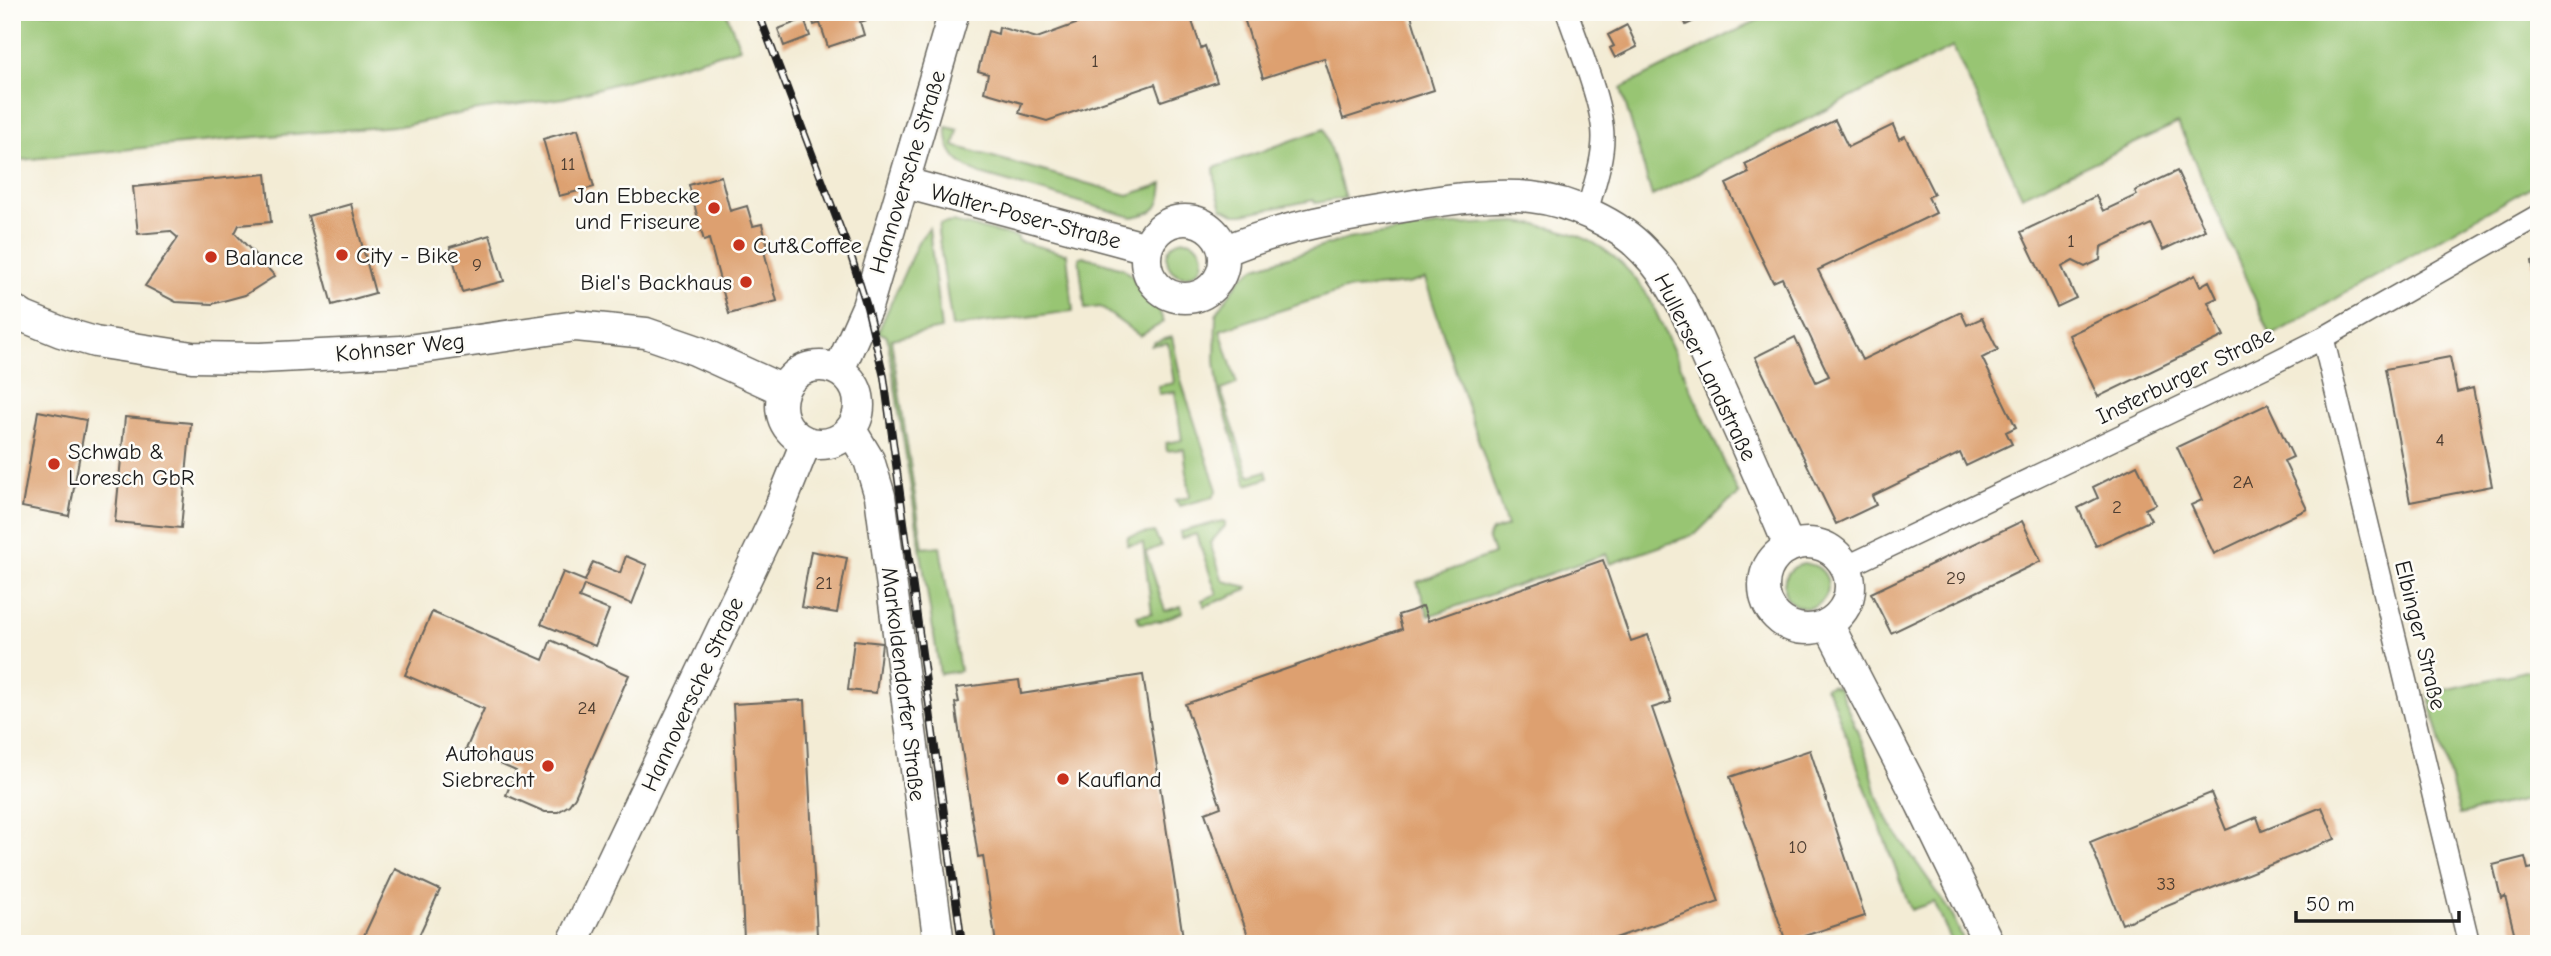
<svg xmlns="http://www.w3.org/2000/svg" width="2551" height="956" font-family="'Comic Neue',sans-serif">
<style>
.green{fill:#98c573;stroke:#5a7048;stroke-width:2}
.building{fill:#dda070}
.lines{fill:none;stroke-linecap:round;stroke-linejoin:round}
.street-casing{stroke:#67655d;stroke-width:24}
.secondary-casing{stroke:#67655d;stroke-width:33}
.street{stroke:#fff;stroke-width:21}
.secondary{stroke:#fff;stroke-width:30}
.rail-casing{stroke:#1c1c1c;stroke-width:8}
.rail{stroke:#fdfcf7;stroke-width:5;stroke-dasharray:16;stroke-linecap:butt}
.poi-dot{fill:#c8321e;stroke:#fdfcf7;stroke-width:2.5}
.labels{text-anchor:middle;stroke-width:5;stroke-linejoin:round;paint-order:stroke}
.number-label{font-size:19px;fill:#4c3d31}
.street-label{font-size:23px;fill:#1c1c1c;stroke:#fdfcf7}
.poi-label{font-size:23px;fill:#1c1c1c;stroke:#fdfcf7;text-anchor:start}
</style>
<rect width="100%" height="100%" fill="#fdfcf7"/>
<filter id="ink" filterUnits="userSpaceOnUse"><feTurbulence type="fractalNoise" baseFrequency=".0143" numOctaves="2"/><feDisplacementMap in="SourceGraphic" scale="14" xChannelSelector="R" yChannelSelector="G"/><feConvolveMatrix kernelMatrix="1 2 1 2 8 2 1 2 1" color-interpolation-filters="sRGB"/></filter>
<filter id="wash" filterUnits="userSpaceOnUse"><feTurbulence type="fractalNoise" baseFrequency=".00686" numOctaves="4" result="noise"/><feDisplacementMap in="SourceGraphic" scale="28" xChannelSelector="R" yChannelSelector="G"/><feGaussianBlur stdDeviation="1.57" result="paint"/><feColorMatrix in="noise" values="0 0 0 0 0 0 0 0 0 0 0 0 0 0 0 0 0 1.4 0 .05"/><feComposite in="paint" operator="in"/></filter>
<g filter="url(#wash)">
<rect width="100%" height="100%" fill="#f3ecd5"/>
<!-- green -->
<path class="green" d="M12,12H726L740,48L564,98L472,111L407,125L232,139L12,161Z
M1774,12H2539V182L2271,336L2178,123L2022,196L1953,47L1652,196L1621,88Z
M947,127L958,130L954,146L1128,195L1163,184C1161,208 1157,213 1132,217L980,174C958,164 945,152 947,127Z
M1324,129L1345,198L1315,203L1314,200L1243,214H1234L1222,208L1216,188L1214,168Z
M953,222L1018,237V241L1067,254L1073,311L952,327L938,232L940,224Z
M1517,222C1579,229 1615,245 1650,299L1739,495L1725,505L1696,534L1610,564L1606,554L1429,616L1417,582L1494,554L1488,537L1491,531L1507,526L1425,279L1408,284L1344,290L1220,330L1237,384L1221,390L1249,476L1266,471L1268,478L1247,485L1219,393L1215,361L1216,314L1241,278L1256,267L1347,239L1436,226Z
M929,228L941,329L891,339L923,548L940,546L960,671L940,674L887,336L878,332L918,242Z
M1167 258a18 18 0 1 1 36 0a18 18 0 1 1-36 0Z
M1083,256L1122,268L1133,276L1137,287L1156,304L1164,322L1140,336L1100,307L1085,309L1079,258Z
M1172,337L1182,384L1217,490L1213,497L1180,506L1175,500L1190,497L1184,449L1167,451L1166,443L1182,440L1175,392L1159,394L1158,386L1174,383L1168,343L1152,345L1154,342Z
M1222,521L1225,522V526L1210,543L1223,581L1248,587L1247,590L1205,606L1202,600L1217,594L1196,534L1181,539L1180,532Z
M1154,532L1161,546L1146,552L1165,611L1181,606L1183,612L1160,621L1140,623L1137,616L1152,613L1143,543L1127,545L1128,536Z
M1784 586a22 22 0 1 1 44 0a22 22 0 1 1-44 0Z
M2539,668V797L2460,815L2428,694Z
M1831,685L1839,688L1868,757L1877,796L1891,826L1951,912L1965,944H1953L1934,902L1911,910L1831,696L1825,687Z"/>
<g id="blocks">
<!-- building -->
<path class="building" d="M810,12H864L867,20L860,22L864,35L828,47L820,23L814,25Z
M1109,12H1189L1201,48L1205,46L1217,82L1161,101L1155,84L1047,121L1019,113L1022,103L984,92L988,74L978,71L988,31L998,34L999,27L1037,38Z
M1242,12H1410L1434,90L1343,119L1324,58L1263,78Z
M1681,12H1713L1686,25Z
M804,19L810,36L784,46L778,29Z
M1627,25L1637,47L1615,58L1610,48L1614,46L1608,35Z
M1835,120L1848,147L1893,125L1899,139L1905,136L1934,194L1928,197L1936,213L1818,270L1862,360L1961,312L1967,325L1982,318L1998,350L1982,358L2016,427L2006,432L2012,444L1966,466L1960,453L1872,496L1876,505L1836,524L1755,357L1795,337L1816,382L1829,376L1782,278L1773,282L1726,184L1749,173L1745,164Z
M578,129L594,187L559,196L543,139Z
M2177,171L2205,230L2163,250L2151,224L2101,247L2100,260L2085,267L2073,261L2062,267L2076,298L2057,307L2021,232L2096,196L2103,211L2137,195L2135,191Z
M266,174L271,222L239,225L235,233L275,276L245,295L212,304L176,302L145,286L178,238L170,231L138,234L133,187Z
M721,176L730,211L747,206L753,226L762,224L769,250L764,251L777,301L729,314L709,239L704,241L689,185Z
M351,204L375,293L332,305L308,216Z
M490,235L504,281L462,292L450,247Z
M2539,260V290H2537L2532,261Z
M2195,275L2200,286L2209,281L2217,298L2208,302L2224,336L2098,397L2069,335Z
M2450,357L2457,392L2473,388L2492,486L2410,502L2385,369Z
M2268,404L2293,457L2284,461L2307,509L2214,554L2191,505L2202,500L2177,447Z
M38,411L86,420L69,516L22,507Z
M125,417L191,423L181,528L115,522Z
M2137,465L2156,504L2145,509L2151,520L2096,546L2078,508L2098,498L2093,487Z
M2022,521L2041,561L1891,633L1871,593Z
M811,551L847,558L837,613L801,607Z
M626,556L647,565L632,604L584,585L579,598L609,610L595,646L541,624L563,572L585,581L593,562L620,573Z
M1603,560L1631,641L1648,635L1671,702L1652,708L1719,902L1598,944H1251L1205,813L1221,807L1185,704L1402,629L1398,615L1411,611L1423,606L1428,621Z
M432,612L543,660L551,640L629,675L575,797L569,805L558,812H545L506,795L516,771L466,749L484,709L405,675Z
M854,640L882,643L876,693L848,690Z
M1143,675L1184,944H996L983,856L978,857L955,703L959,702L956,688L1019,680L1021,694Z
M805,700L817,935L744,939L733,704Z
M1810,750L1865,916L1786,942L1730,777Z
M2211,793L2226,830L2257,817L2262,831L2322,807L2335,839L2122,924L2090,842Z
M2525,857L2528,869L2539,867V944H2517L2505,896L2501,898L2493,865Z
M395,869L440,890L415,944H360Z"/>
</g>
</g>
<g filter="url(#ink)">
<use href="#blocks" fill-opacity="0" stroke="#67655d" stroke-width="2"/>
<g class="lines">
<!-- street casing -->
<g class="street-casing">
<path id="street" d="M1567,12C1578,45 1603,104 1603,137C1603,162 1593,188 1587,212
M2323,338L2469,944
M1846,567L2269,365L2323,338L2539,215"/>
</g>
<!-- secondary casing -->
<g class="secondary-casing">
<path id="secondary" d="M905,183L1147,248
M1146 259a39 39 0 1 1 78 0a39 39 0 1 1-78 0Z
M1224,251C1283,226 1346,216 1409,206C1448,199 1492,193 1531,197C1569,201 1618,223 1644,251C1677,284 1695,333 1714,375C1740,432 1765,489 1789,546
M12,309L24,317L61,332L95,342L192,357L260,358L401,351L576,326L646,333L695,350L783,390
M781 405a39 39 0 1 1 78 0a39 39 0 1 1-78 0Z
M839,370L867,307L954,12
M851,430L869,460L880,496L939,944
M1764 586a43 43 0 1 1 86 0a43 43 0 1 1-86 0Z
M1828,624L1921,804L1989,944
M572,944L777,514L806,442"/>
</g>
<!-- street -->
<use href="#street" class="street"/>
<!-- secondary -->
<use href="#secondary" class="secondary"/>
<!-- rail casing -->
<g class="rail-casing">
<path id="rail" d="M758,12L852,259L867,307L884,377L962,944"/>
</g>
<!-- rail -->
<use href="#rail" class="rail"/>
</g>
</g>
<!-- markers -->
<g class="poi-dot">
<circle cx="714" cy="208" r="7"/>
<circle cx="739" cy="245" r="7"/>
<circle cx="342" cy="255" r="7"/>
<circle cx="211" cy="257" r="7"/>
<circle cx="746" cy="282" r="7"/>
<circle cx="54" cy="464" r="7"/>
<circle cx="548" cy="766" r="7"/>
<circle cx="1063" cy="779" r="7"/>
</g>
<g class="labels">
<!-- number labels -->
<g class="number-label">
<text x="1095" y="67">1</text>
<text x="568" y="170">11</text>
<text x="2071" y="247">1</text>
<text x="477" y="271">9</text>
<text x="2440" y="446">4</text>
<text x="2243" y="488">2A</text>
<text x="2117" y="513">2</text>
<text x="1956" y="584">29</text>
<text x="824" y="589">21</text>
<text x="587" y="714">24</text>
<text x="1798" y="853">10</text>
<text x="2166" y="890">33</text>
</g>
<!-- street labels -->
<g class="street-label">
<text transform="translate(907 172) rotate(-73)" y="8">Hannoversche Straße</text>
<text transform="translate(1026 216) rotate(15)" y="8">Walter-Poser-Straße</text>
<text transform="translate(400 347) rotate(-6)" y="8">Kohnser Weg</text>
<text transform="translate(1706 367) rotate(64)" y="8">Hullerser Landstraße</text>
<text transform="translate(2185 375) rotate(-26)" y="8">Insterburger Straße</text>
<text transform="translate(2421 635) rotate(76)" y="8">Elbinger Straße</text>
<text transform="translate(904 684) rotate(83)" y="8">Markoldendorfer Straße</text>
<text transform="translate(692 694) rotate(-65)" y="8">Hannoversche Straße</text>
</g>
<!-- poi labels -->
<g class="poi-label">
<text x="700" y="203" text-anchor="end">Jan Ebbecke<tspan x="700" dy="26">und Friseure</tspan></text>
<text x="753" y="253">Cut&amp;Coffee</text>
<text x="356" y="263">City - Bike</text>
<text x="225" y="265">Balance</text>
<text x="732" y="290" text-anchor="end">Biel's Backhaus</text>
<text x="68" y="459">Schwab &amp;<tspan x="68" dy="26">Loresch GbR</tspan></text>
<text x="534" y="761" text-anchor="end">Autohaus<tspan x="534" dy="26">Siebrecht</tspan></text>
<text x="1077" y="787">Kaufland</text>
</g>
</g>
<!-- margin -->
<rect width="2551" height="956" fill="none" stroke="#fdfcf7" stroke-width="42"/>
<!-- scale -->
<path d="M2296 911v10h163v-10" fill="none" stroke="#1c1c1c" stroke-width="3.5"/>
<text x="2306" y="911" font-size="21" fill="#1c1c1c" stroke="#fdfcf7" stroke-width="5" paint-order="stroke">50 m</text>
</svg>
